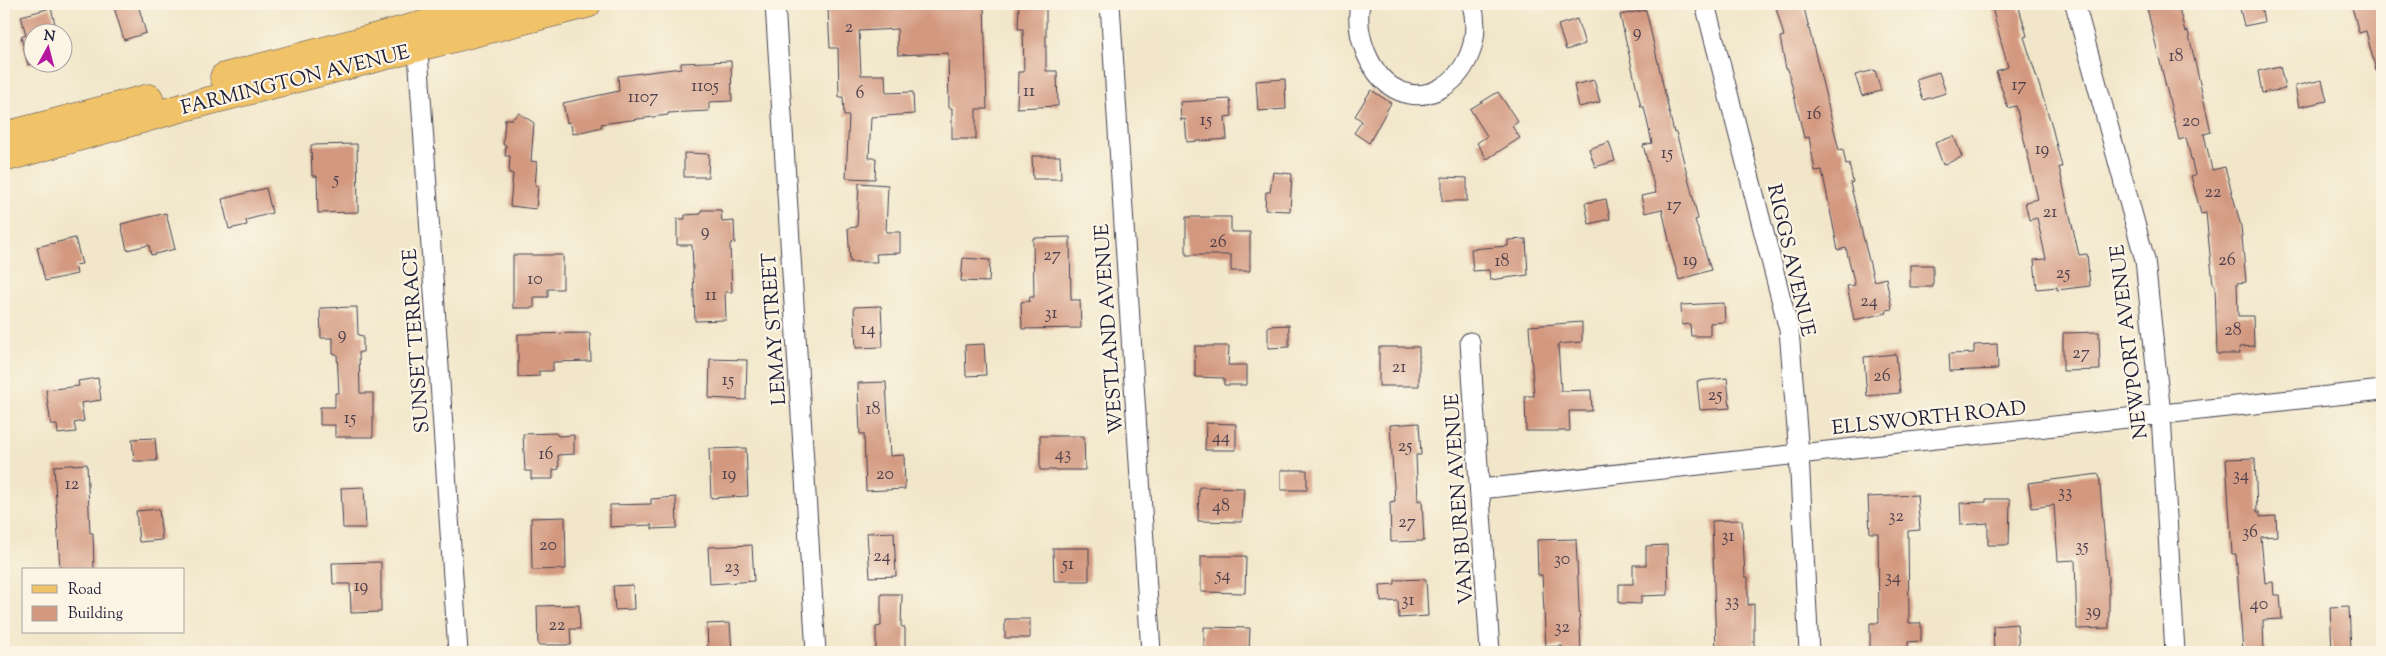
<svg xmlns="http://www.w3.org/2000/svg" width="2386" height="656" font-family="'Sorts Mill Goudy',serif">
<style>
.building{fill:#d39980}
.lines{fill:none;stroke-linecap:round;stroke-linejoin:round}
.street-casing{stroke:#413f50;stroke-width:21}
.primary-casing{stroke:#413f50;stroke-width:29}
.street{stroke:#fff;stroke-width:19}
.primary{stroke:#f1c369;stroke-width:28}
.labels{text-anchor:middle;stroke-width:4.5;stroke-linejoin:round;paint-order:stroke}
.number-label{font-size:18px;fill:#4e404c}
.street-label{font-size:20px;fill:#22223b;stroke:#fcf5e5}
</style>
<rect width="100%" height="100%" fill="#fcf5e5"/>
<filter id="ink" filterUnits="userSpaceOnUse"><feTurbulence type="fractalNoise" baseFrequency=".02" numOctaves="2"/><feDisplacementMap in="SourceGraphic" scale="10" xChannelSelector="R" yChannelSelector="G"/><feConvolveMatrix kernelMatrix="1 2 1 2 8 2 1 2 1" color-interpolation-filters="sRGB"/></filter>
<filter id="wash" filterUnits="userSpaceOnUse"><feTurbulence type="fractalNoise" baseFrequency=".0096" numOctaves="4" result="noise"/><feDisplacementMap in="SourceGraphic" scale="20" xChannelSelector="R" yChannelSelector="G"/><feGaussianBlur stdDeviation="1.12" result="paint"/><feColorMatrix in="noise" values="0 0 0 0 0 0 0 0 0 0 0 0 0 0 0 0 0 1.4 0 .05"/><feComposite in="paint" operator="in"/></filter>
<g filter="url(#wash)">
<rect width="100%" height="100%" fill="#f1e6c9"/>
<g id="blocks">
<!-- building -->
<path class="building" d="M113,4H138L146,33L124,40Z
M896,4H984L987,109H976V139H952V108H949L948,53L898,55L897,29L859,31L861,75H885L886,93L913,92L914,114L871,117L869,158H876L875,179L846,178L849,116H844L843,97H839L838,48H830L828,9Z
M1019,4H1046V71H1057L1058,106L1017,108L1018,72H1024L1023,29H1018Z
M1775,4H1803L1839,150L1843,149L1846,165L1849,164L1853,182L1850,183L1874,281L1886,278L1892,309L1886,310L1887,313L1854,320L1847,286L1855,285L1846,248L1838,250L1822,170L1815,171L1809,137L1804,138L1788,69H1786L1780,37L1784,36Z
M1991,4H2018L2027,36L2024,37L2051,123L2062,167H2059L2079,255L2087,254L2090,286L2057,290V287L2037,289L2034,260L2046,259L2037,218L2029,220L2025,202L2038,199L2016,106L2008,108L1996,71L2008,67Z
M2146,4H2178L2185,32L2188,31L2211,132L2204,134L2212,170L2225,167L2241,226L2246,282L2237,283L2238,316H2253L2254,346L2239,347L2240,354H2217L2215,285H2213L2206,213L2201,214L2191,176L2195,175L2186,138L2179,140Z
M2239,4H2261L2264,22L2244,26Z
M2366,4H2382V70L2376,71L2366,31L2359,33L2352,7Z
M51,8L57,32H32V62H38L28,65L21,37L26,35L21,16Z
M1646,10L1674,133L1676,132L1690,185L1698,219L1695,220L1711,270L1679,280L1670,249H1671L1662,209L1645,213L1641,196L1656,193L1643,145L1652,143L1644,107H1641L1620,15Z
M1577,19L1585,44L1566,50L1558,25Z
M731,61L732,101L709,102V111L668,113V115L601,124L602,127L573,134L570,122L567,123L563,103L619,91L618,76L681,68V63Z
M2280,66L2285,89L2262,93L2258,71Z
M1875,70L1881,91L1862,96L1855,75Z
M1939,72L1946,93L1923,100L1916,79Z
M1285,79L1286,109L1258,111L1256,81Z
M1594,80L1600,102L1579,107L1574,85Z
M2322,80L2327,101L2299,107L2295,86Z
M1371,90L1391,103L1369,143L1354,133L1362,121L1355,116Z
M1498,92L1518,122L1512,126L1520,138L1487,159L1477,143L1487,136L1470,109Z
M1230,99L1232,116L1225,117L1227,139L1187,142L1185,119L1181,120L1180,102Z
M519,113L534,123L531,161L537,162L535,186H538L536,209L510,206L513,174L509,173L510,156H505L506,145H503L505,119H512Z
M1954,136L1962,157L1943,165L1935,143Z
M1609,142L1615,161L1595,167L1589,149Z
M357,144L358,212L318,213L317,176H312L311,145Z
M684,153L709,154L708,177H684Z
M1032,156H1060L1061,179H1033Z
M1273,172L1292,174L1290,211L1265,210L1266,192H1270Z
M1442,177L1467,178V201H1442Z
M859,183L888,185L886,232H900V253L876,254L877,262H850L848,228L857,227Z
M266,188L272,213L246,220L247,225L229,229L222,199Z
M1606,199L1610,219L1589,224L1585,203Z
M701,210H721L722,222L734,221L735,243L730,244L732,292H725L726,320L695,321L692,245H677V219H685V215L701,214Z
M166,213L175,249L151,255L149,245L127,250L121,224Z
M1186,217H1231V232H1250V271H1231V255H1186Z
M1070,237L1071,300H1080L1081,328L1022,329L1021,302L1030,301L1029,297H1034L1033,238Z
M75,238L82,264L75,265L77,274L45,281L37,247Z
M1526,239L1528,275L1490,280L1489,270L1473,271L1471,249L1508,246V240Z
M513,255H563V289H548V297H534V308H513Z
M963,258L990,260L989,282L961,281Z
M1910,265H1933V287H1910Z
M1724,303L1725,322L1710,323V336H1691L1690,324L1682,325L1681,305Z
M881,306L883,347L856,348L854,307Z
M357,307L358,335L363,336V352H359L360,393H373V437H335V425H320V407H335V393H339L337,354H333V338H321L320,308Z
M1582,322V342L1558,344L1561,391L1591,390L1592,411H1569L1570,431H1526L1525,396H1534L1529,326Z
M1289,325V347L1268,348V326Z
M2099,332L2100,370L2063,371V333Z
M590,333L591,361L553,362V371H539V376L518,377V334Z
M984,344L986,375L966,376L965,345Z
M1997,344L1998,369L1950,371L1949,354L1974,353V345Z
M1195,346H1229L1228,365H1247V385H1224V378L1195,377Z
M1379,347H1419V386H1379Z
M1896,354L1900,393L1867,396L1864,357Z
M710,359L747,360L746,400L709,398Z
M98,378L101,400L81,403L84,421L74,423L76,432L58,434L57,425H51L46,390L79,386L78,381Z
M1727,378L1730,408L1700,410L1697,381Z
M886,382L890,456L904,455L905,489L866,491L864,434H860L858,383Z
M1206,423L1236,424V450H1205Z
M1419,423L1421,455H1416L1418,501L1422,500L1424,541L1391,542L1390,502L1395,501L1390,425Z
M556,433L558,436L574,435V454L558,455L559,469L553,470V479H531V471H525L523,434Z
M1040,436H1084L1085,470H1040Z
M155,438L157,461H134L132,439Z
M746,448L748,496L711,498L709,449Z
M2255,458L2257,512H2260V517L2276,516L2277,536L2261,537L2265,583L2273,582L2274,595H2280L2282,619L2263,620L2264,652H2243L2236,554H2232L2226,459Z
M87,464L90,533H93L94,570H60L54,466Z
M1281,470H1307V490H1281Z
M2099,474L2109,590V628L2077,629L2075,560L2058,561L2054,505L2032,508L2028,483Z
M364,487L366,528H343L341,488Z
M1199,487L1244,488L1242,522L1198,521Z
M1917,495L1920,530L1908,531L1909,623H1921V641L1908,642V652H1870V623H1879L1878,533H1870L1868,497Z
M676,497L677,528L652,529V525L610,527V505L651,504V499Z
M1986,499H2010L2009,545H1988V523L1961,525L1960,503L1986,502Z
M159,509L162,540L139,542L136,511Z
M565,517L566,569L532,570L531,518Z
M1742,520L1745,577H1748V605L1754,604V652H1716L1712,521Z
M894,532L896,576L870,577L867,533Z
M1576,539L1581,650L1563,651L1562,646L1546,647L1542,575H1538L1537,540Z
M752,545L754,581L710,584L708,547Z
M1667,545L1668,595L1641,596V604L1619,603V584H1633V565H1646V546Z
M1053,548H1089V581H1054Z
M1201,556H1246L1245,593L1201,592Z
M381,562V612L351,613L350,584H333L332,563Z
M1426,579L1428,616L1399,618L1398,601L1381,602L1380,585L1395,584V580Z
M633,585L634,609L615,610L613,586Z
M881,594H902L901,626L905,628V652H876V627L881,626Z
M579,605L580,629H570L571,645H538L537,606Z
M2349,606L2351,650H2332L2330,607Z
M1005,619H1030V638H1005Z
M730,623L732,652H708L707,624Z
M2017,624L2019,649L1994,650L1993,626Z
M1204,627L1250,628L1249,652H1204Z"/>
</g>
</g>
<g filter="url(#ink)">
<use href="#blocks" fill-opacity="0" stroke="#413f50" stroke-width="1"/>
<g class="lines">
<!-- street casing -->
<g class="street-casing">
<path id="street" d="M775,4L816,652
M1110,4L1151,652
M1360,4C1357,20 1360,38 1366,53C1401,136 1492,82 1472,4
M1705,4L1789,330L1799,454L1809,652
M2075,4L2145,260L2161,415L2175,652
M417,37L458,652
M1470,342L1490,652
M1481,489L2382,390"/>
</g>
<!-- primary casing -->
<g class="primary-casing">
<path id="primary" d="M224,77L503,4
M4,136L149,98
M4,158L181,108L587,4"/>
</g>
<!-- street -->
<use href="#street" class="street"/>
<!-- primary -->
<use href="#primary" class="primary"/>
</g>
</g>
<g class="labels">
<!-- number labels -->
<g class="number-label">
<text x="849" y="32">2</text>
<text x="1637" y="37">9</text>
<text x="2176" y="61">18</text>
<text x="2019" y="90">17</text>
<text x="705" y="91">1105</text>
<text x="1029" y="96">11</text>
<text x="860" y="98">6</text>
<text x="643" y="102">1107</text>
<text x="1814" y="119">16</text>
<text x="1206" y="125">15</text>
<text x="2191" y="126">20</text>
<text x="2042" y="154">19</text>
<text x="1667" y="158">15</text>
<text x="336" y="184">5</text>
<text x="2213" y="197">22</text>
<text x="1674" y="210">17</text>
<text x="2050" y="217">21</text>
<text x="705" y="236">9</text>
<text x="1218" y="247">26</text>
<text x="1052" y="260">27</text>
<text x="1690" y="265">19</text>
<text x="2227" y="265">26</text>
<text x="1502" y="266">18</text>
<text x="2063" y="278">25</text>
<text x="535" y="284">10</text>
<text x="711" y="300">11</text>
<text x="1869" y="306">24</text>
<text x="1051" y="318">31</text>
<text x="868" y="334">14</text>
<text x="2233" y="335">28</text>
<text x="342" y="339">9</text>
<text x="2081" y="358">27</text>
<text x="1399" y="372">21</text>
<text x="1882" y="381">26</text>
<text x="728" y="385">15</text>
<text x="1715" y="400">25</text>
<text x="873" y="414">18</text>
<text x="350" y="423">15</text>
<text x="1221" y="442">44</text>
<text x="1405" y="451">25</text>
<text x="546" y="459">16</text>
<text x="1063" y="459">43</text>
<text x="729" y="479">19</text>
<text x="885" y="479">20</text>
<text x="2241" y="480">34</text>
<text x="72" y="489">12</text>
<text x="2065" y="497">33</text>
<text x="1221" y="511">48</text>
<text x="1896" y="521">32</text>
<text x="1407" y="527">27</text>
<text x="2250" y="537">36</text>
<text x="1728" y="541">31</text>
<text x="548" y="550">20</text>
<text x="2082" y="551">35</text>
<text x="882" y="561">24</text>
<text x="1562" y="564">30</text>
<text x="1068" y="569">51</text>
<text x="732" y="572">23</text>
<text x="1223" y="580">54</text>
<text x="1893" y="582">34</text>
<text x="361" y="591">19</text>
<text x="1408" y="605">31</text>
<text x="1732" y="606">33</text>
<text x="2259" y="609">40</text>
<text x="2093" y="616">39</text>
<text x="557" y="630">22</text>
<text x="1562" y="632">32</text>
</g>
<!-- street labels -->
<g class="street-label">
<text transform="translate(295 79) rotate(-14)" y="7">FARMINGTON AVENUE</text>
<text transform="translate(1792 260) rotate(77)" y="7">RIGGS AVENUE</text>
<text transform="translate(773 329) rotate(-94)" y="7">LEMAY STREET</text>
<text transform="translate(1108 329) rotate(-94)" y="7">WESTLAND AVENUE</text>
<text transform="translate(415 341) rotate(-94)" y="7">SUNSET TERRACE</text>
<text transform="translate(2128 342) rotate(-97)" y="7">NEWPORT AVENUE</text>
<text transform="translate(1929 417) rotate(-6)" y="7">ELLSWORTH ROAD</text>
<text transform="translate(1458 499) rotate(-94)" y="7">VAN BUREN AVENUE</text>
</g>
</g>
<!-- margin -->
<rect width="2386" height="656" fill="none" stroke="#fcf5e5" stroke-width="20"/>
<!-- legend -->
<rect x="22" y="568" width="162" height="65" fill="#fcf5e5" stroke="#a5a1a1"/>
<rect x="32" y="585" width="25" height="8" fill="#f1c369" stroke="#a5a1a1"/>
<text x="68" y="594" font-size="15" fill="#22223b">Road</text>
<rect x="32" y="606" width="25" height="15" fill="#d39980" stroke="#a5a1a1"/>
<text x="68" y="618" font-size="15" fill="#22223b">Building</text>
<!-- north arrow -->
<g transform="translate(48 48) rotate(7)"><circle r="24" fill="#fcf5e5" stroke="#a5a1a1"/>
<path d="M0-4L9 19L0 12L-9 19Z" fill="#b5179e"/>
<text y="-8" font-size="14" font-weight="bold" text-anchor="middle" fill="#22223b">N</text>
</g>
</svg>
